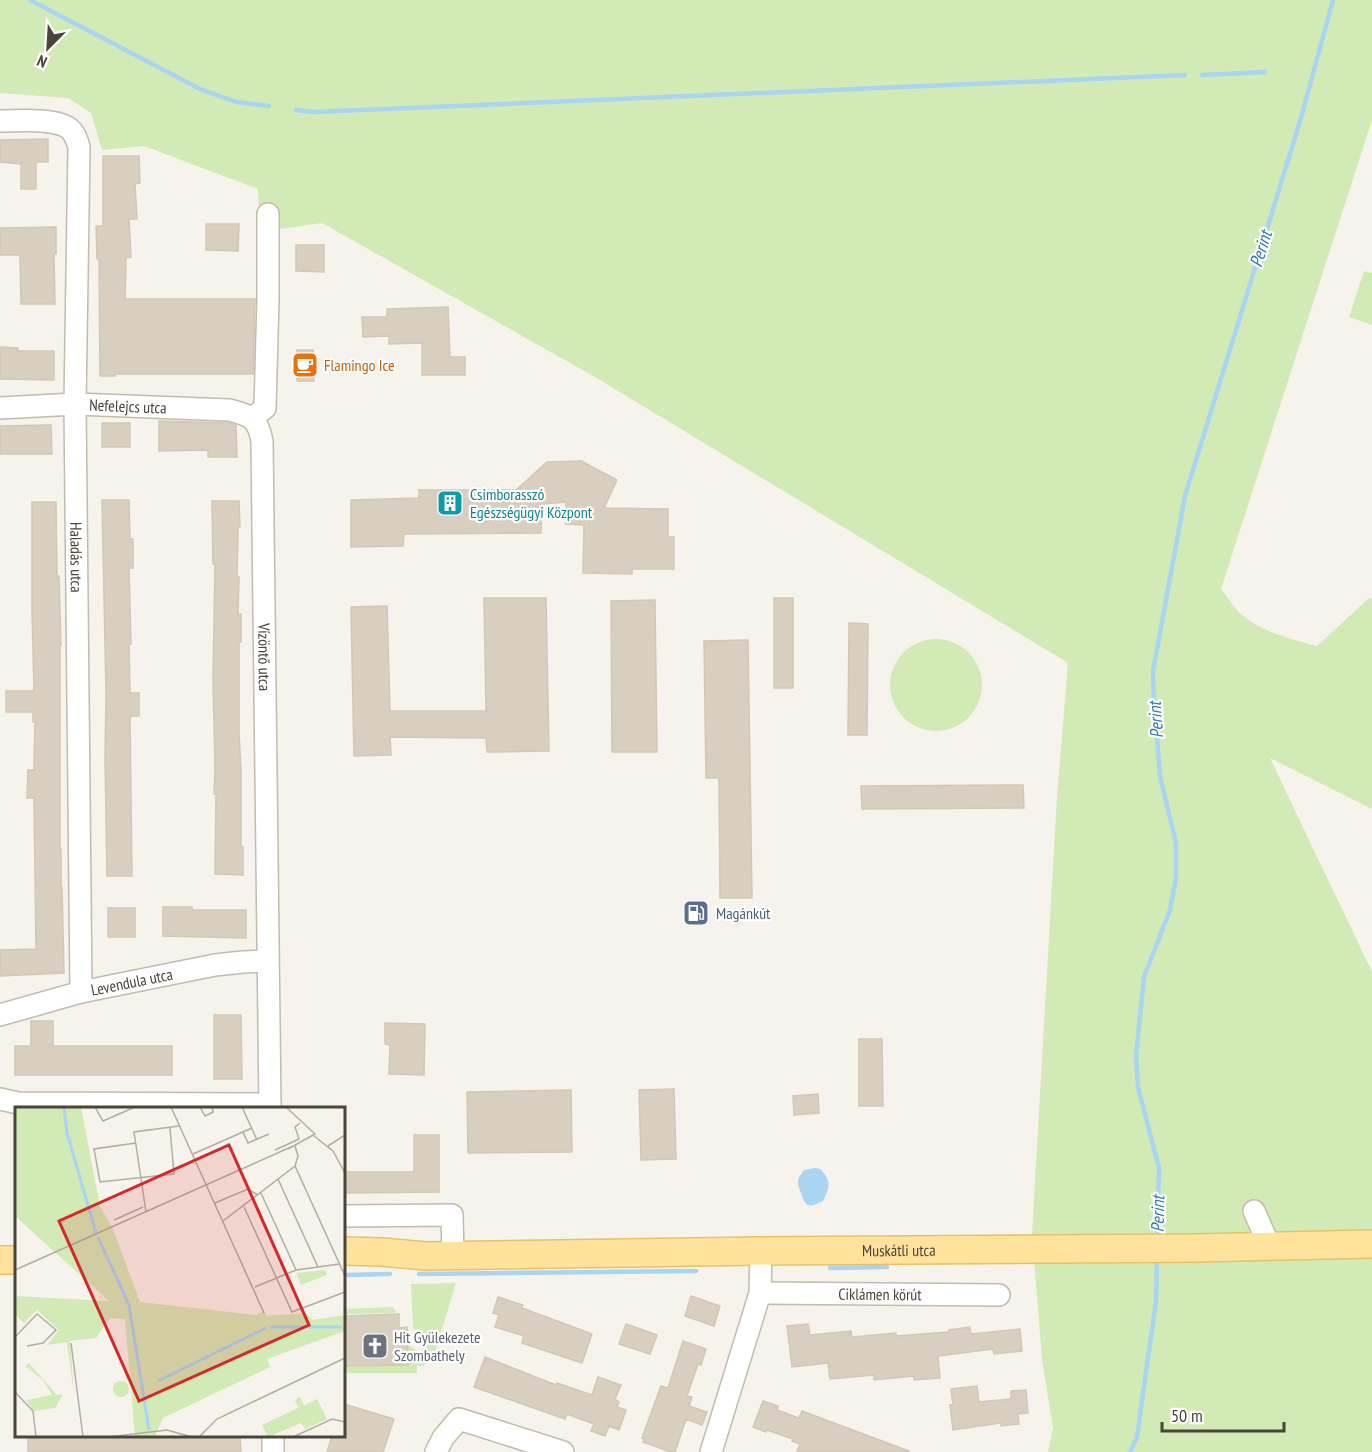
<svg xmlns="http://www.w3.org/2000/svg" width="1372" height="1452" font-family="'PT Sans Narrow',sans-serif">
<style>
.green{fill:#d2eab5}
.water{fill:#a9d4f2}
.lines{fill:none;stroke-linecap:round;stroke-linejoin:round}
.stream{stroke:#a9d4f2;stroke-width:4.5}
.building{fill:#d8cfc1;stroke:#d3c7b4;stroke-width:1.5}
.minor-casing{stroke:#c2bbae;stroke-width:24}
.major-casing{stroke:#e6c16a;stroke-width:30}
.minor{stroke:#fff;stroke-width:21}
.major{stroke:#ffe39c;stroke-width:27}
.labels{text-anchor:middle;stroke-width:4.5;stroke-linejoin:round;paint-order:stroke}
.food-label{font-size:16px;fill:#c56008;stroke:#fff;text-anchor:start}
.street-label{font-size:16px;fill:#4b4439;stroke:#fff}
.culture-label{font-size:16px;fill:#0d838f;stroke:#fff;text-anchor:start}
.service-label{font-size:16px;fill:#4e5e75;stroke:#fff;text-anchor:start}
.worship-label{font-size:16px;fill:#5b616d;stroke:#fff;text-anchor:start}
.water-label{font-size:18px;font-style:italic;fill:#2e7ab2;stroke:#fff}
.inset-river{fill:none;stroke:#a9d4f2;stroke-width:3}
.inset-road{fill:none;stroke:#b2ada4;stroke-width:1.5}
.view{fill:#d62828;fill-opacity:0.15;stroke:#d62828;stroke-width:3}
.inset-edge{fill:none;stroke:#4b4439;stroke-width:3}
</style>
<rect width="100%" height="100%" fill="#f6f3ec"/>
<!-- green -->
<path class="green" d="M0,0H1372V120L1221,589C1228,597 1234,608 1242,615C1264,633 1290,639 1317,646L1368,599L1372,598V809L1270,758L1372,972V1452H1048L1053,1428L1042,1360L1032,1234L1057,797L1068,663L595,377L322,223L260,232L258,189L144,146L102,150L91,113L68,98L0,93Z
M1364,271L1372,273V325L1349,317Z
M890 685a46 46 0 1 1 92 0a46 46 0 1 1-92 0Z
M456,1283L433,1359L424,1355L421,1349C436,1344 428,1330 414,1330L413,1326L411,1284Z
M392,1307L396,1311L395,1313L344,1314V1309Z
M407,1327L410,1333L408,1340L411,1347L418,1351L419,1353L426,1360L424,1366H417V1373H344V1366L407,1365Z"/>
<!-- water -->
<path class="water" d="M815,1168L820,1169C832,1181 830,1187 823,1201C808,1208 806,1208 801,1193C797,1181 796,1181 804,1170Z"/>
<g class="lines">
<!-- stream -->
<path class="stream" d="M30,0L200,89L236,102L269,106
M1202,75L1265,72
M296,110L313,112L1185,75
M1157,1239L1159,1168L1138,1087L1136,1056L1144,977L1170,910L1176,878V843L1160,776L1154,699L1153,671L1185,496L1301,118L1333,0
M830,1268L887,1267
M419,1274L696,1271
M344,1275L390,1274
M1130,1452L1137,1437L1147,1365L1156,1302L1157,1257"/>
</g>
<!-- building -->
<path class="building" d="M48,139V162H36V189H21V164L0,162V140Z
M103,156H139L140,183L135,184L137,219H129L131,257L126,258L125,299H255L253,374H115V376H100L99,259H97L96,226H103Z
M206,224H239L238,251L206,250Z
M56,227V254H54L55,304H21L20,255H0V228Z
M296,245H324V272L296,271Z
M448,307L450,357H465V375H422V343L389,344V336L363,337L362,317H387V309Z
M0,347L18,348L17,351H54V380L0,379Z
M297,350H313L314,381H297Z
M159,421L227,423L236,425L237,457H208V450L159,451Z
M102,423H130V447H102Z
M51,425L52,454H0V426Z
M581,461L617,480L604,508L668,509V537H674V569H632V574L583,573L584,525L566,524V502L542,504L541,533L404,534L403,546L351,547V500L419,498V490H516L547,462Z
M102,500H129L130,539H133V568H129L131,644H129L130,693H139V716H130L132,876H107L105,759L106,693Z
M212,501H239L240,527H238L237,577H239L238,614H241V642H239V732L241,770V847H243V875L215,874L216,794H214L215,769L213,680L215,564H213Z
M32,502H56L57,577L59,576L61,645H60V849H61V887H62L64,973L0,976V950L36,949L34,798H27L28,770H34L35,722H33V712H6V691H34L32,611Z
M484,598H546L549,751L487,752L486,738L390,737L391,755L354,756L351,607L387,606L390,711H486Z
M774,598H793V688H774Z
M655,600L657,752H612L611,601Z
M849,623L868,624L867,735H848Z
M748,640L752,898H720L719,778H706L704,641Z
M1023,785L1024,808L862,809L861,786Z
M163,907H192V910H246V938L163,936Z
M108,908H135V937H108Z
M214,1015H241L242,1079H214Z
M31,1021H53V1046H172V1075H15V1046H31Z
M385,1023L425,1024L424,1075L389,1074L390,1045L385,1044Z
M859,1039H882L883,1106H859Z
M674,1089L676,1159L641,1160L639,1090Z
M571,1090L572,1152L468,1153L467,1092Z
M818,1094L819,1113L794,1115L793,1096Z
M414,1135H439V1192L344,1193V1172H414Z
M691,1296L720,1306L714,1326L685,1316Z
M498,1297L523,1305L522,1308L592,1334L582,1363L522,1343L524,1336L495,1327L499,1315L493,1313Z
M399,1314V1328L407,1327L408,1365L344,1366V1316Z
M626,1324L657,1335L650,1354L619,1344Z
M808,1324L810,1335L851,1331L852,1337L896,1333V1336L949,1332V1330L970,1327L971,1334L1020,1329L1022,1351L994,1354L993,1349L938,1356L940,1378L914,1380V1376L874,1380V1375L830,1379L828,1363L792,1367L787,1326Z
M683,1341L706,1349L701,1365L698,1364L687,1396L692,1397L689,1406L707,1412L702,1425L686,1419L675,1452H671L643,1442L644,1439L642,1438L661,1386L668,1388Z
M485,1357L556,1385L557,1383L592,1395L598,1377L621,1385L615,1399L619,1402L617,1407L626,1410L619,1430L609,1426L605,1436L591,1431L594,1424L567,1414L565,1419L474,1387Z
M977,1386L979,1402L1011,1399V1391L1026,1390L1028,1413L1018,1414L1019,1424L1001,1426V1423L953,1430L950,1405H953L951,1389Z
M763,1401L778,1406L777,1410L799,1418L802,1411L909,1451V1452H797L800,1444L792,1441L793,1439L767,1430L766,1432L753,1427Z
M344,1404L394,1419L383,1452H327L332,1436H344Z
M28,1436H240L241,1452H28Z"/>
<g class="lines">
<!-- minor casing -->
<g class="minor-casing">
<g id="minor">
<path id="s1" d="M0,121C19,121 51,118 67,127C75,132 77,140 79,147L75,404L81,992"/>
<path id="s2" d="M0,408L75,404L229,410C250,415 258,418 262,441L270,1108"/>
<path d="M252,418L265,408L268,299V214"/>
<path id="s3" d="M0,1015L81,992L215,965L243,962L268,961"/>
<path d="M0,1099L18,1103L270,1104"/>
<path d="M1254,1211L1269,1245"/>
<path d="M344,1216L452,1215L453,1256"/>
<path id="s4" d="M760,1293L999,1295"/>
<path d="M273,1436V1452"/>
<path d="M436,1452L443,1438L459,1419L563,1452"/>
<path d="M711,1452L760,1293L761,1251"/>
</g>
</g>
<!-- major casing -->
<g class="major-casing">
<g id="major">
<path id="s5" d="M344,1251L382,1252L426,1256L761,1251L1196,1248L1372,1244"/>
<path d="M0,1260H16"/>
</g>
</g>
<!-- minor -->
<use href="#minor" class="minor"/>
<!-- major -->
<use href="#major" class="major"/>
</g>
<!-- icons -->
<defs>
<g id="cafe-square" transform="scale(1.35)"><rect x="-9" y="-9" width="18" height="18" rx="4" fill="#e8710a" stroke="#fff"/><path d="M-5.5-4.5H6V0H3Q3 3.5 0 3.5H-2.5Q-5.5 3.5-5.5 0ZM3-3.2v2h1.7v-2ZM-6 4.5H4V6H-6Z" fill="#fff"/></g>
<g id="building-square" transform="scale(1.35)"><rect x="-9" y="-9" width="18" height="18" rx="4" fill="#0f9aa8" stroke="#fff"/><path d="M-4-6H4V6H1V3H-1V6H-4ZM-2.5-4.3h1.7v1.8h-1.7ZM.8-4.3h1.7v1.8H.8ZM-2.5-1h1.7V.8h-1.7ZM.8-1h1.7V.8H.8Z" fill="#fff"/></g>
<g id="fuel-square" transform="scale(1.35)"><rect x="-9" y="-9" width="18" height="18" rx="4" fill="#5c6f8a" stroke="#fff"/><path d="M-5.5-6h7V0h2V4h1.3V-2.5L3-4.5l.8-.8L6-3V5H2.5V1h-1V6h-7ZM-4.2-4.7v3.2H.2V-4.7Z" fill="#fff"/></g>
<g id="church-square" transform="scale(1.35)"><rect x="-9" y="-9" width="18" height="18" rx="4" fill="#6b7280" stroke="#fff"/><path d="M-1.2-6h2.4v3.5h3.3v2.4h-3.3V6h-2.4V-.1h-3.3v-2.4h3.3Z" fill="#fff"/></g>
</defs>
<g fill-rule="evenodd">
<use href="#cafe-square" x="305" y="365"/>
<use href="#building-square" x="450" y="503"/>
<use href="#fuel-square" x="696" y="913"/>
<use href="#church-square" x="375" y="1346"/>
</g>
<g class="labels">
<!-- food labels -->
<g class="food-label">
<text x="324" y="371">Flamingo Ice</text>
</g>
<!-- street labels -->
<g class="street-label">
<text dy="6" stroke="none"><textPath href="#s2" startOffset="128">Nefelejcs utca</textPath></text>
<text dy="6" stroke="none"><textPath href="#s1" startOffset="502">Haladás utca</textPath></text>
<text dy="6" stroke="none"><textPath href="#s2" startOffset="495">Vízöntő utca</textPath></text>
<text dy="6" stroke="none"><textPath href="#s3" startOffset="136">Levendula utca</textPath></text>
<text dy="6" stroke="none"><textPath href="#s5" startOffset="555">Muskátli utca</textPath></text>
<text dy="6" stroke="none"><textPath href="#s4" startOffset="120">Ciklámen körút</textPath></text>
</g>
<!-- culture labels -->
<g class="culture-label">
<text x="470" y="500">Csimborasszó<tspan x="470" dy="18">Egészségügyi Központ</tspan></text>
</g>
<!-- service labels -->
<g class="service-label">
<text x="716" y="919">Magánkút</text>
</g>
<!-- worship labels -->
<g class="worship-label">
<text x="394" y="1343">Hit Gyülekezete<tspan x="394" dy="18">Szombathely</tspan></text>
</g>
<!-- water labels -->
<g class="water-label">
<text transform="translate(1261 249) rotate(-73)" y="6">Perint</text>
<text transform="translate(1156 720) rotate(-94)" y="6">Perint</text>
<text transform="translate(1158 1214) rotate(-89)" y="6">Perint</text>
</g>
</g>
<!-- overview -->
<g transform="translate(15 1107)">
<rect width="330" height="330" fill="#f6f3ec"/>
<path d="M0,0H66L85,99L98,122L125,195L241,208L249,204L252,209L291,206L297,213L330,208V224L252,252L255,260L148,311L140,330H120L110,212L95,211L81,231L55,234L59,288L52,235L32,238L44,223L22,203L9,216L0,207V189L94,194L0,109ZM310,163L312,168L286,178L281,166ZM14,256L42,288L48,287L40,301L19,304L11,293L37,288L28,273L10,259ZM98 282a8 8 0 1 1 16 0a8 8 0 1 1-16 0ZM285,290L289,298L302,292L312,312L290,322L286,316L253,330L247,318L283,301L280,293Z" fill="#d2eab5"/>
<path class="inset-river" d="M49,0L52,26L81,126M83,130L114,198L134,323M255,220H327M143,274L251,221"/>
<path class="inset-road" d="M80,0L88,14L120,0M156,0L249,206M185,0L190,9L198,5L197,0M227,0L242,33M271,0L300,27L273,42M228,25L233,36L254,27M299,29L318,44L330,66M121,36L79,42L85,75L159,67L155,21M313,39L330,28M260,43L284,32L280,20L285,16M178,47L237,21M280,59L330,169M263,72L303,160M246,86L281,163M200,96L233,82L243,88M229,100L277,205L330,185M131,105L119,25L164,19M99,113L128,100M208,114L280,59L283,49L280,39M0,163L276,40M240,180L281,163L325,157M0,230L22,207L41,223L28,236L12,239M56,236L68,330M0,285L18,304L21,330M93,330L152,323L177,330M184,330L202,312L330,251M278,330L317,312L330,315"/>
<path class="view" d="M214,38L294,218L124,294L44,114Z"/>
<rect width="330" height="330" class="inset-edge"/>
</g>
<!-- north arrow -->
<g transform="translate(48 48) rotate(204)" stroke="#ffffff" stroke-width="4.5" paint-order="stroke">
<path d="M0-4.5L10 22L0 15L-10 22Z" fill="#4b4439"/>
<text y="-9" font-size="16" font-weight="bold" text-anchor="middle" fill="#4b4439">N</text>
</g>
<!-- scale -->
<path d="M1162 1422v9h122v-9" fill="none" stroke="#4b4439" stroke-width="3"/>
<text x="1171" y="1422" font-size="18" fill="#4b4439" stroke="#ffffff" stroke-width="4.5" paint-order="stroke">50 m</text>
</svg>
